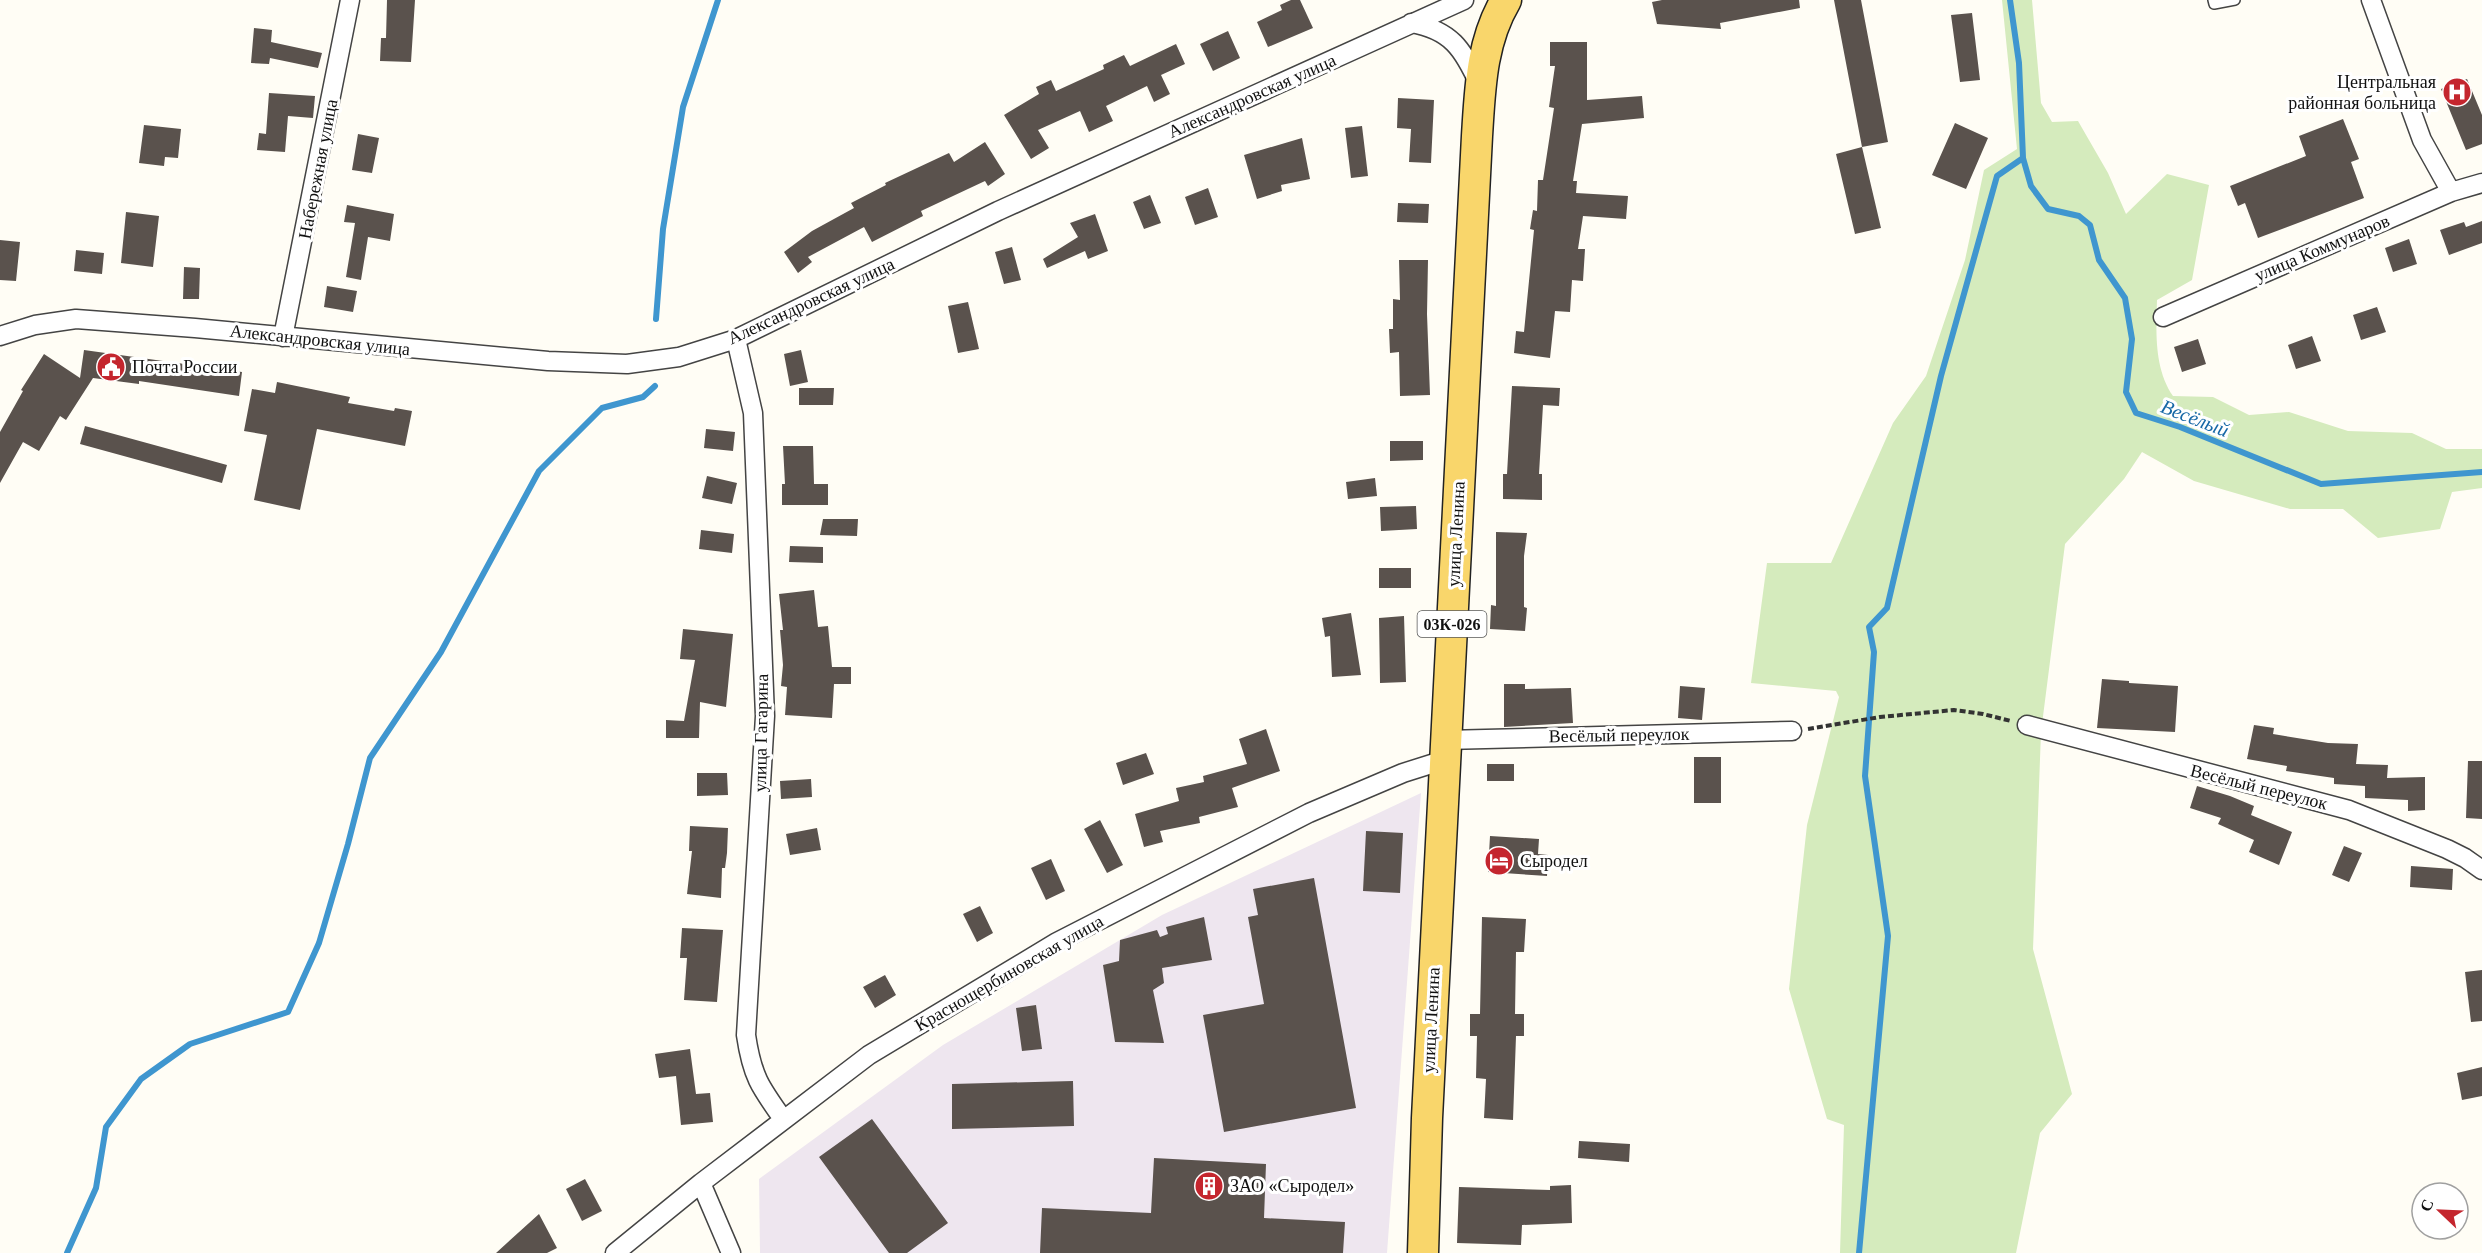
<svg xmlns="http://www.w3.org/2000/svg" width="2482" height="1253" font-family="'Times New Roman',serif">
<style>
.industrial{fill:#eee6ef}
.green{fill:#d5ebbd}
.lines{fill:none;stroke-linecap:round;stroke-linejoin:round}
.stream{stroke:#3f96cf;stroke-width:6}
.building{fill:#5a524d}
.lane-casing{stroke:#444;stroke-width:12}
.street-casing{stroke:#444;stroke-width:21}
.primary-casing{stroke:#222;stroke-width:33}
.path{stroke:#333;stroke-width:4;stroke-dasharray:6 3;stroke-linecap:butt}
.lane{stroke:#fff;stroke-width:9}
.street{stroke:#fff;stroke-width:18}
.primary{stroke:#f9d66b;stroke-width:30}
.labels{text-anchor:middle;stroke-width:6;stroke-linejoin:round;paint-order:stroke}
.shield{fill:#fff;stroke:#585858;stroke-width:1.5}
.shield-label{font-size:16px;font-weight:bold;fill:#111}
.poi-label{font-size:18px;fill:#111;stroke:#fff;text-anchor:start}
.street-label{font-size:18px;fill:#111;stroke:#fff}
.water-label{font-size:20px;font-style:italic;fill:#1768a6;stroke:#fff}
</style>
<rect width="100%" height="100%" fill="#fffdf5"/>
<!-- industrial -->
<path class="industrial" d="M1421,793L1387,1253H760L759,1179L943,1045L1162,915Z"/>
<!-- green -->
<path class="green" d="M2002,0H2032L2041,103L2052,122L2078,121L2108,173L2126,214L2167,174L2209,185L2192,280L2157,300C2156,332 2154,368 2173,396L2213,397L2249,415L2289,412L2348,431L2412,433L2446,449H2482V488L2452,492L2440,529L2378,538L2343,509H2290L2194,481L2142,452L2124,479L2065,544L2041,732L2033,949L2072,1094L2040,1133L2016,1253H1840L1844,1125L1827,1119L1789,989L1807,825L1839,697L1836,691L1751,683L1767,563H1831L1893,423L1926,376L1965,260L1984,170L2017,149Z"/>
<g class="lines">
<!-- stream -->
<path class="stream" d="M2010,0L2019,63L2023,158L2031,186L2048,209L2079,216L2090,225L2099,260L2125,298L2132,339L2126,392L2136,413L2180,427L2321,484L2482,472
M656,319L663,229L683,107L718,0
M67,1253L96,1188L106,1127L141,1079L190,1044L288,1012L319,943L348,844L370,758L441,652L539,471L602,408L643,397L655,386
M1859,1253L1888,936L1865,776L1874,652L1869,627L1887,608L1941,376L1997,176L2023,158"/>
</g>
<!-- building -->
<path class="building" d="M387,0H415L411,62L380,61L381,38H386Z
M1291,0H1300L1313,28L1268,47L1257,22L1282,10L1280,5Z
M1662,0H1799L1800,8L1720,23L1721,29L1657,24L1652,2Z
M1834,0H1861L1888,142L1862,147Z
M1972,13L1980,80L1960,82L1951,15Z
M254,28L272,30L271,42L322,53L318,68L270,58L269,64L251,63Z
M1228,31L1240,58L1213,71L1200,44Z
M1550,42H1587V100L1642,96L1644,118L1582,124L1573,181H1577L1576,193L1628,196L1626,219L1583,216L1578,249H1585L1583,281L1572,280L1570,312L1555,311L1550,358L1514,353L1516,331L1524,332L1534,230L1530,229L1533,210L1537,211L1538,180H1543L1554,108L1549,107L1555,66H1550Z
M1176,44L1185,64L1161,75L1170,94L1154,102L1147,86L1106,106L1113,121L1089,132L1080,111L1038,130L1049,148L1031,159L1004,115L1039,94L1036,87L1051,80L1056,91L1104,69L1103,65L1124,55L1130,66Z
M2467,79L2482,115V144L2466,150L2441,89Z
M269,93L315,96L313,118L288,116L285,152L257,150L259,133L266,134Z
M1398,98L1434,100L1431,163L1409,162L1411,129L1397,128Z
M2343,119L2359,159L2351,162L2364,198L2258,238L2245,203L2238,206L2230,186L2306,156L2299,136Z
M1955,123L1988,138L1966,189L1932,175Z
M144,125L181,129L178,158L165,157L164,166L139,163Z
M1362,126L1368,176L1351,178L1345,128Z
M358,134L379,138L372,173L352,170Z
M1302,138L1310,179L1281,185L1282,191L1257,199L1244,155Z
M985,142L1005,174L988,186L985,181L921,211L923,216L872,242L864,227L808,257L812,262L798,273L784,252L812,231L854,208L851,203L886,185L885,183L949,153L954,162Z
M1862,147L1881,228L1855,234L1836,154Z
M1208,188L1218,217L1195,225L1185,197Z
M1150,195L1161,223L1144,229L1133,202Z
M1398,203L1429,204L1428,223L1397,222Z
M347,205L394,214L390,241L368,237L361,280L346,277L355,223L344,222Z
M126,212L159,216L153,267L121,263Z
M1095,214L1108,251L1088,259L1085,251L1047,268L1043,259L1078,237L1070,223Z
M2482,221V243L2449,255L2440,230L2464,222L2466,227Z
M2409,239L2417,264L2393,272L2385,248Z
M0,240L20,242L16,281L0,280Z
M1012,247L1021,280L1004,284L995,252Z
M76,250L104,253L102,274L74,271Z
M1399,260H1428L1427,314L1430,395L1400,396L1399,352L1390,353L1389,329H1393V299L1400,300Z
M184,267L200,268L199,299H183Z
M327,286L357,291L353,312L324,307Z
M968,302L979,349L958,353L948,306Z
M2377,307L2386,332L2361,340L2353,315Z
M2312,336L2321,361L2296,369L2288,345Z
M2198,339L2206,364L2182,372L2174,347Z
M84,350L242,372L239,396L139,381V384L93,378L66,420L60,416L39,451L23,442L0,483V432L23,391L21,390L44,354L80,378Z
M801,350L808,382L790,386L784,354Z
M277,382L350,397L348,403L394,411L395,408L412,411L405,446L317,429L300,510L254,500L267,435L244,431L252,389L275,393Z
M1512,386L1560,388L1559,406L1543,405L1539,474H1542V500L1503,499V474H1507Z
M799,388H834L833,405H799Z
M85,426L227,465L222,483L80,444Z
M706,429L735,432L733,451L704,448Z
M1390,441H1423V460L1390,461Z
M783,446H813L814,484H828V505H782V484H785Z
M707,476L737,483L732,504L702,498Z
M1375,478L1377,496L1348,499L1346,482Z
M1416,506L1417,529L1381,531L1380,507Z
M823,519H858L857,536L820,535Z
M701,530L734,534L732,553L699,549Z
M1496,532L1527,533L1524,556V607L1527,608L1525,631L1490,629L1491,605L1496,606Z
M790,546L823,547V563L789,562Z
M1379,568H1411V588H1379Z
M814,590L818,627L828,626L832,667H851V684H834L832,718L785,715L787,687L781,686L783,665L780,630H783L779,594Z
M1351,613L1361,675L1332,677L1330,636L1325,637L1322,618Z
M1404,616L1406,682L1380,683L1379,618Z
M683,629L733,634L726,707L700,702L699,738H666V720L684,721L695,660L680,659Z
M2102,679L2129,681V683L2178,686L2175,732L2097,728Z
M1504,684H1525V689L1571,688L1573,723L1504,727Z
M1680,686L1705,688L1702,720L1678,718Z
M2254,725L2274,728L2273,734L2328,743L2358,744L2356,764L2388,765L2387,778L2425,777V810L2408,811V800L2365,798V786L2334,784V778L2286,771L2287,766L2247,759Z
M1266,729L1280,771L1232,788L1238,807L1199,817L1200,823L1160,831L1163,842L1144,847L1135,814L1179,801L1176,788L1204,782L1203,776L1247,764L1239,739Z
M1146,753L1154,774L1123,785L1116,763Z
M1694,757H1721V803H1694Z
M2468,761H2482V819L2466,818Z
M1487,764H1514V781H1487Z
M697,773H727L728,795L697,796Z
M811,779L812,797L781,799L780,781Z
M2197,786L2230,796L2254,806L2251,815L2292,832L2279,865L2249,852L2254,840L2218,824L2221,818L2190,808Z
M1100,820L1123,865L1107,873L1084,829Z
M690,826L728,828L727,853L725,868H722L721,898L687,894L692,851H689Z
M817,828L821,850L790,855L786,834Z
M1366,831L1403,833L1400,893L1363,891Z
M1490,836L1539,839L1538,854L1548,855L1547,876L1488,872Z
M2344,846L2362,853L2349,882L2332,875Z
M1051,859L1065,891L1046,900L1031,868Z
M2411,866L2453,869L2452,890L2410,887Z
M1314,878L1356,1108L1224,1132L1203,1015L1264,1004L1248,917L1258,915L1253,889Z
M980,906L993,933L977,942L963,914Z
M1204,917L1212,960L1162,968L1164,983L1153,990L1164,1043L1115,1042L1103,965L1119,961L1120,940L1157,930L1160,937L1168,934L1166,927Z
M1482,917L1526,919L1524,952H1516L1515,1014H1524V1036H1516L1513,1120L1484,1118L1486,1079L1476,1078L1477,1036H1470V1014H1480Z
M682,928L723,930L717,1002L684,1000L687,958H680Z
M2482,970V1021L2471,1022L2465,972Z
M885,975L896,995L875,1008L863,987Z
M1036,1005L1042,1049L1022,1051L1016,1008Z
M690,1049L696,1094L710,1093L713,1122L681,1125L676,1076L659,1078L655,1054Z
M2482,1067V1096L2462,1100L2457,1073Z
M1073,1081L1074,1126L952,1129V1084Z
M872,1119L948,1223L907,1253H889L819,1157Z
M1579,1141L1630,1144L1629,1162L1578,1158Z
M1154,1158L1266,1164L1264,1218L1345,1222L1343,1253H1040L1042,1208L1151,1213Z
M585,1179L602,1211L582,1221L566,1189Z
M1571,1185L1572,1223L1522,1225L1521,1245L1457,1243L1459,1187L1550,1190V1186Z
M539,1214L557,1248L547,1253H496Z"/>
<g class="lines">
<!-- lane casing -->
<g class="lane-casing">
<path id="lane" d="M2213,0L2214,4L2235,0"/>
</g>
<!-- street casing -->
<g class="street-casing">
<path id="street" d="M2371,0L2422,140L2451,192
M1411,23C1451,30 1463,49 1479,84
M2163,317L2451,192L2482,183
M0,336L35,325L76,319L195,328L548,361L627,364L679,357L736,339L998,211L1464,0
M283,337L350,0
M736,339L753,413L765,716L746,1035C752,1076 760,1087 783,1119
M2027,725L2349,810L2447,849L2465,858L2482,870
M1445,740L1792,731
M701,1183L731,1253
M615,1253L701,1183L869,1055L1057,942L1309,813L1403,773L1444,760"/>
</g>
<!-- primary casing -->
<g class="primary-casing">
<path id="primary" d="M1423,1253L1427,1118L1477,136C1480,89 1481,42 1506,0"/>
</g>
<!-- path -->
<path class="path" d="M1808,729L1880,717L1954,710L1983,714L2011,721"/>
<!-- lane -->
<use href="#lane" class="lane"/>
<!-- street -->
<use href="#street" class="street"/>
<!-- primary -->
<use href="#primary" class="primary"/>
</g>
<!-- icons -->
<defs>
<g id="hospital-disc" transform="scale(1.5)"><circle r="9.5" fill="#c4262e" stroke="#fff"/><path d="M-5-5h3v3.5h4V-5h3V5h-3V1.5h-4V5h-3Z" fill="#fff"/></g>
<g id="civic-disc" transform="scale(1.5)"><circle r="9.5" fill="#c4262e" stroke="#fff"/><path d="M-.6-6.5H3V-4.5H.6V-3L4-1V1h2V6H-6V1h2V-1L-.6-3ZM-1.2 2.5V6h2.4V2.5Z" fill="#fff"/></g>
<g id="hotel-disc" transform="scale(1.5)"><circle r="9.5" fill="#c4262e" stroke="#fff"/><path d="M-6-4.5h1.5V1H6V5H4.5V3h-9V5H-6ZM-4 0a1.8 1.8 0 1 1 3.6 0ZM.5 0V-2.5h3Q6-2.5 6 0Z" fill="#fff"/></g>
<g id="building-disc" transform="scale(1.5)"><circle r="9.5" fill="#c4262e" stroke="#fff"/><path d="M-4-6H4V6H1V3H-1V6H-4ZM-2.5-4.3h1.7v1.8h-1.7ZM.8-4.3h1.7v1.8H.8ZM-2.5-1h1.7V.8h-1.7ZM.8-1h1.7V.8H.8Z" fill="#fff"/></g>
</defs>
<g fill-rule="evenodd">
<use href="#hospital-disc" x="2457" y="92"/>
<use href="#civic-disc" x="111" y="367"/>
<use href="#hotel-disc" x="1499" y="861"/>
<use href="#building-disc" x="1209" y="1186"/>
</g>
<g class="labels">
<!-- shield labels -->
<rect class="shield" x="1417.5" y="611" width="69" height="26" rx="4.5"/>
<g class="shield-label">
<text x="1452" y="630">03К-026</text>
</g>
<!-- poi labels -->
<g class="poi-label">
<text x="2436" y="88" text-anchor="end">Центральная<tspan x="2436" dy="21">районная больница</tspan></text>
<text x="132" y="373">Почта России</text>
<text x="1520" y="867">Сыродел</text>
<text x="1230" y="1192">ЗАО «Сыродел»</text>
</g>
<!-- street labels -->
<g class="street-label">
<text transform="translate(1252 96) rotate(-24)" y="6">Александровская улица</text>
<text transform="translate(318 169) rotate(-79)" y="6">Набережная улица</text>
<text transform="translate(2322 248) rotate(-23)" y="6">улица Коммунаров</text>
<text transform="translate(811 301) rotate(-25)" y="6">Александровская улица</text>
<text transform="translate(320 340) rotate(6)" y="6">Александровская улица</text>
<text transform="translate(1456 534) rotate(-87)" y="6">улица Ленина</text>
<text transform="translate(761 733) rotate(-89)" y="6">улица Гагарина</text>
<text transform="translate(1619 735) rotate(-1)" y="6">Весёлый переулок</text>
<text transform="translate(2259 787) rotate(14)" y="6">Весёлый переулок</text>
<text transform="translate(1009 973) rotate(-30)" y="6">Краснощербиновская улица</text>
<text transform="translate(1431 1020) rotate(-87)" y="6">улица Ленина</text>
</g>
<!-- water labels -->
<g class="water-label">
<text transform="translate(2195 418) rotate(21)" y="7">Весёлый</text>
</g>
</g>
<!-- north arrow -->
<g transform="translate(2440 1211) rotate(293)"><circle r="28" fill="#ffffff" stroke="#a0a0a0" stroke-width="1.5"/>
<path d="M0-4.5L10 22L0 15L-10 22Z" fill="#c4262e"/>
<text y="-9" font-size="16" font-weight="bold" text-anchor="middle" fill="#111111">С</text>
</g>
</svg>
